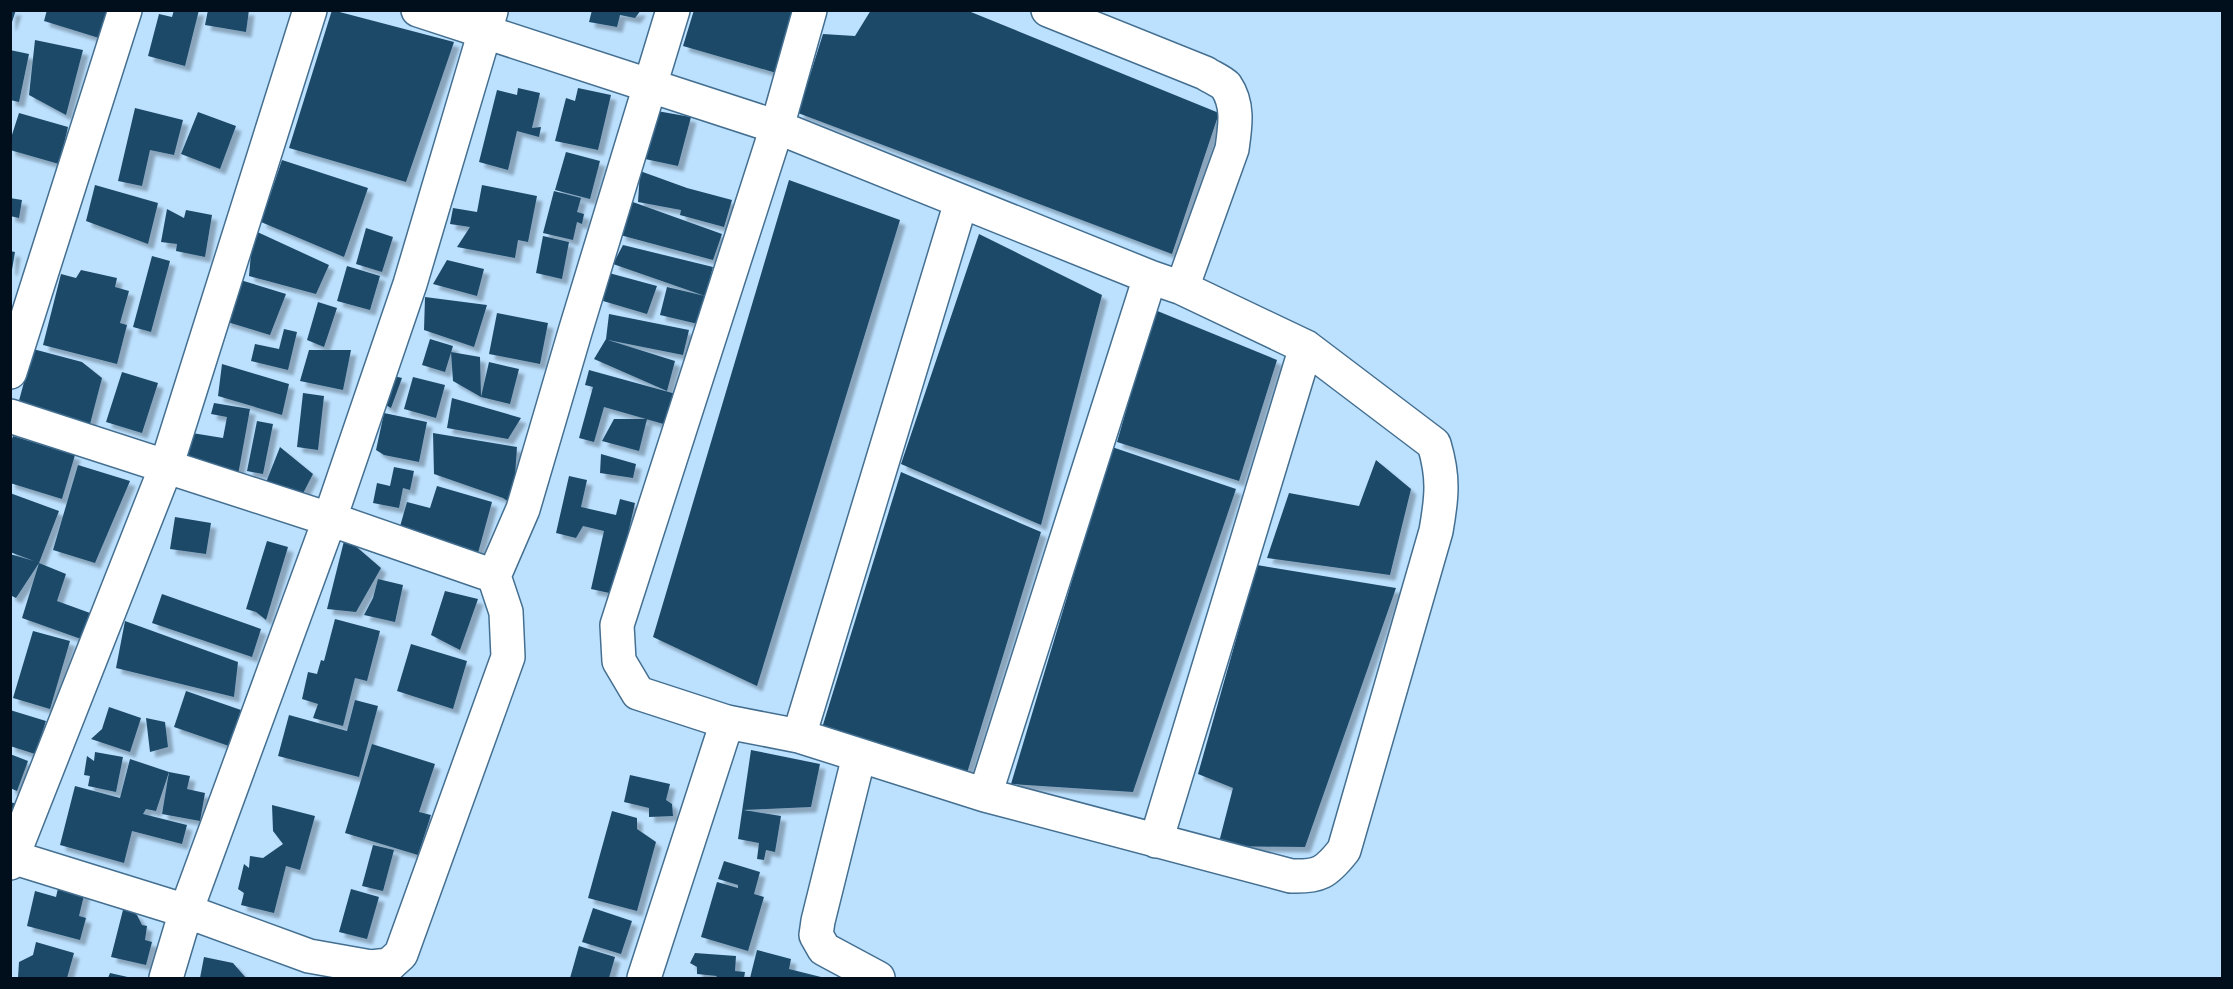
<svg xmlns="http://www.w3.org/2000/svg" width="2233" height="989" font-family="Helvetica,sans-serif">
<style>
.building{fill:#1e4968;filter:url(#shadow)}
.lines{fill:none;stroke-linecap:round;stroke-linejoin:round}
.minor-casing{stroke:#446f90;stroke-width:36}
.minor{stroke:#fff;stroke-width:33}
</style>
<defs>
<filter id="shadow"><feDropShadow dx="5.5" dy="5.5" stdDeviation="1.5" flood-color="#0004"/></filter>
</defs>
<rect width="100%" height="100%" fill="#bce1ff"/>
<!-- building -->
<path class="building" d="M10,10H16L11,25H10Z
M47,10H107L99,38L44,21Z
M174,10H199L185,66L148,56L159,14L172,17Z
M208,10H249L246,32L205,25Z
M332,10L454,42L406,182L289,148Z
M592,10H641L635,18L620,15L617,27L589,22Z
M694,10H793L780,74L683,46Z
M871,10H966L1219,113L1172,254L798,113L823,34L855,36Z
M35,40L83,50L66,115L29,95Z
M10,50L29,54L19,102L10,100Z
M518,88L540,93L532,128L541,127L539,137L517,131L508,170L479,162L497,90L517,95Z
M578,88L611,95L598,150L555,141L566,98L575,101Z
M135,108L183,120L174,155L150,150L142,186L118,181Z
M657,111L691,117L678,166L645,159Z
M198,112L236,126L220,169L181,154Z
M19,113L68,127L59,164L10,150V141Z
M566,152L600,161L590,199L555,190Z
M282,160L368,188L344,257L261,222Z
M640,171L687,188L732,200L724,227L680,215L681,210L638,202Z
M789,180L900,220L757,686L653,637Z
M95,185L158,203L148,244L86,221Z
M482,185L537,196L528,242L518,240L515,258L457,247L470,227L450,224L453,208L477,212Z
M554,191L581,198L577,212L584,214L582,224L577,222L573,240L543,233Z
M10,198L22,200L19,218L10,216Z
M630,201L722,234L713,260L620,235Z
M167,209L184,218L186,210L212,215L205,257L176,251L177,244L161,242Z
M366,228L393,237L382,272L356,264Z
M253,230L329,265L316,294L249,276Z
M979,234L1102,295L1041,525L901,464Z
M543,236L569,242L562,279L536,273Z
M623,245L713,267L705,296L613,264Z
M10,251L15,252L12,270H10Z
M152,256L170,261L151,332L133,327Z
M447,260L484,269L477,296L433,284Z
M347,266L380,276L370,310L337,301Z
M81,270L117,278L115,287L129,291L120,323L127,325L117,364L43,345L61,274L76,278Z
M609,273L657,286L647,314L603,301Z
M237,279L286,294L270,335L224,321Z
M667,287L705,296L698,324L660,315Z
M425,297L487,305L474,347L424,330Z
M318,302L337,308L324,347L307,340Z
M1155,310L1277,360L1239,481L1117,442Z
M497,313L548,323L540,364L489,354Z
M609,314L689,330L683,355L608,340L675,361L667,391L594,359L606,339Z
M284,329L297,332L288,370L251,361L255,344L279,349Z
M430,339L453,346L445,372L422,365Z
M33,349L82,362L102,378L89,428L17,408Z
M309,350H351L343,390L300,381Z
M451,352L480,357L481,397L453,381Z
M489,362L519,369L510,404L481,397Z
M222,364L289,384L282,415L218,396Z
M589,370L676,394L667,425L604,407L594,442L579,438L593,387L585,385Z
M122,372L158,383L142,433L106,422Z
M390,375L402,378L391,408L382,403Z
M413,377L445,385L436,418L404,409Z
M303,393L324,396L318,450L297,447Z
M452,398L521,418L508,439L447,428Z
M214,403L250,409L238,475L186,466L192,433L223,438L227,417L211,414Z
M384,413L427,422L419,462L384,455L376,450Z
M614,419H647L639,451L602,441Z
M257,421L273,424L263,474L247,471Z
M433,433L517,447L513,505L503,498L434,474Z
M13,436L75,455L62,499L10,483V444Z
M280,447L313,474L297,505L263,490Z
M1112,447L1236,489L1133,792L1011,784Z
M601,454L636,464L633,478L600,473Z
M1376,460L1411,489L1390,575L1267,558L1289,493L1359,506Z
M78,465L130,481L95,563L53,550Z
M394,467L414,471L410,490L403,488L399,508L373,503L377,483L390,486Z
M901,472L1041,532L967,773L822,728Z
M569,476L587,480L581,507L616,515L620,499L635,503L614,594L591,589L604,531L583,526L576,538L556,533Z
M437,486L492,502L478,553L399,530L407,502L430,508Z
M10,493L59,511L39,563L16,598L10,595V554L34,561L10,552Z
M175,517L211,523L206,554L170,549Z
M345,537L381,568L356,612L327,609Z
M267,541L288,547L266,620L256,612L246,609Z
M39,563L66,574L57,601L90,613L81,639L22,618Z
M1257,565L1396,588L1305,847L1218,846L1233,788L1198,774Z
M378,579L403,585L395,622L364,615L373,598Z
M445,591L478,599L460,650L431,635Z
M162,594L261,629L252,657L152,623Z
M335,619L380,631L367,681L355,678L343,726L313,718L318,704L302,699L308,672L317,674L321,660L324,661Z
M125,621L238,662L234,697L116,668Z
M33,631L70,641L50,709L13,698Z
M411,644L467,661L453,709L397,691Z
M186,691L241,710L229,746L174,727Z
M355,700L378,706L359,777L278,756L289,715L347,731Z
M109,707L141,718L130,752L91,739L102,729Z
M10,710L46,721L35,754L10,746Z
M146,718L165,722L168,747L150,752Z
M372,744L435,764L419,812L431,815L418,855L345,833Z
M751,750L820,764L811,807L744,810L781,816L775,852L766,850L764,860L757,859L759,843L738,839Z
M95,752L123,757L116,792L88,786L90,776L84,775L87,756L94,761Z
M10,754L28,761L17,791L10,788Z
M130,759L169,772L156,811L146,809L143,814L187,825L182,844L132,831L124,863L60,845L75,786L120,798Z
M169,772L190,776L187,789L205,793L200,821L162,814Z
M630,775L670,784L666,800L672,804L673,816L649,817V808L624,802Z
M10,802L17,804L10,822Z
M272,805L315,816L300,870L286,866L274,913L241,905L244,893L238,889L244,864L249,868L250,856L263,858L283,844L273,831Z
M612,811L637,818V829L656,842L637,911L588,898Z
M373,845L394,850L383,891L362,886Z
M724,861L760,872L754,894L764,897L748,951L701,937L717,882L738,888V885L718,879Z
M59,884L85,891L79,916L86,918L80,940L27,926L35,891L56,897Z
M351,889L379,897L367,939L339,932Z
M124,906L137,915L142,925L147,926L145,940L152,942L146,965L111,957Z
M593,908L632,921L621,954L582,942Z
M36,942L74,953L67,978H18L19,962L33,955Z
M579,946L615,957L609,978H570Z
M757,950L791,959L789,969L825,978H750Z
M695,953L736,956L735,971L745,972L744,978H715L717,976L697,974V967L690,963Z
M204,957L233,963L246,978H200Z
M110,973L132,978H108Z"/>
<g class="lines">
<!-- minor casing -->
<g class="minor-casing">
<path id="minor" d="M418,10L777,127L1150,277L1182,288L1306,347L1434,444C1444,477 1442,497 1436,531L1344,850C1326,873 1319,877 1291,876L985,795L799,736L727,722L638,693L619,661L617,625L777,127L810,10
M1048,10L1205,73C1211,77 1221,81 1226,86C1239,105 1235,127 1232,149L1182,288
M10,372L125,10
M10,416L347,525L494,576
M799,736L961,202
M859,756L818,921L816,935L824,949L878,978
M985,795L1150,277
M1156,841L1306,347
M12,857L186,911L309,956L371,967L389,965L401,954L508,657L506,612L494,576L523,509L575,332L673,10
M10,863L166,467L310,10
M166,978L186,911L329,521L410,284L491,11
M644,978L727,722"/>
</g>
<!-- minor -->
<use href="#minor" class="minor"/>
</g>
<!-- border -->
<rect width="2233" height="989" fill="none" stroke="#010e1b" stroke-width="24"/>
</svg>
